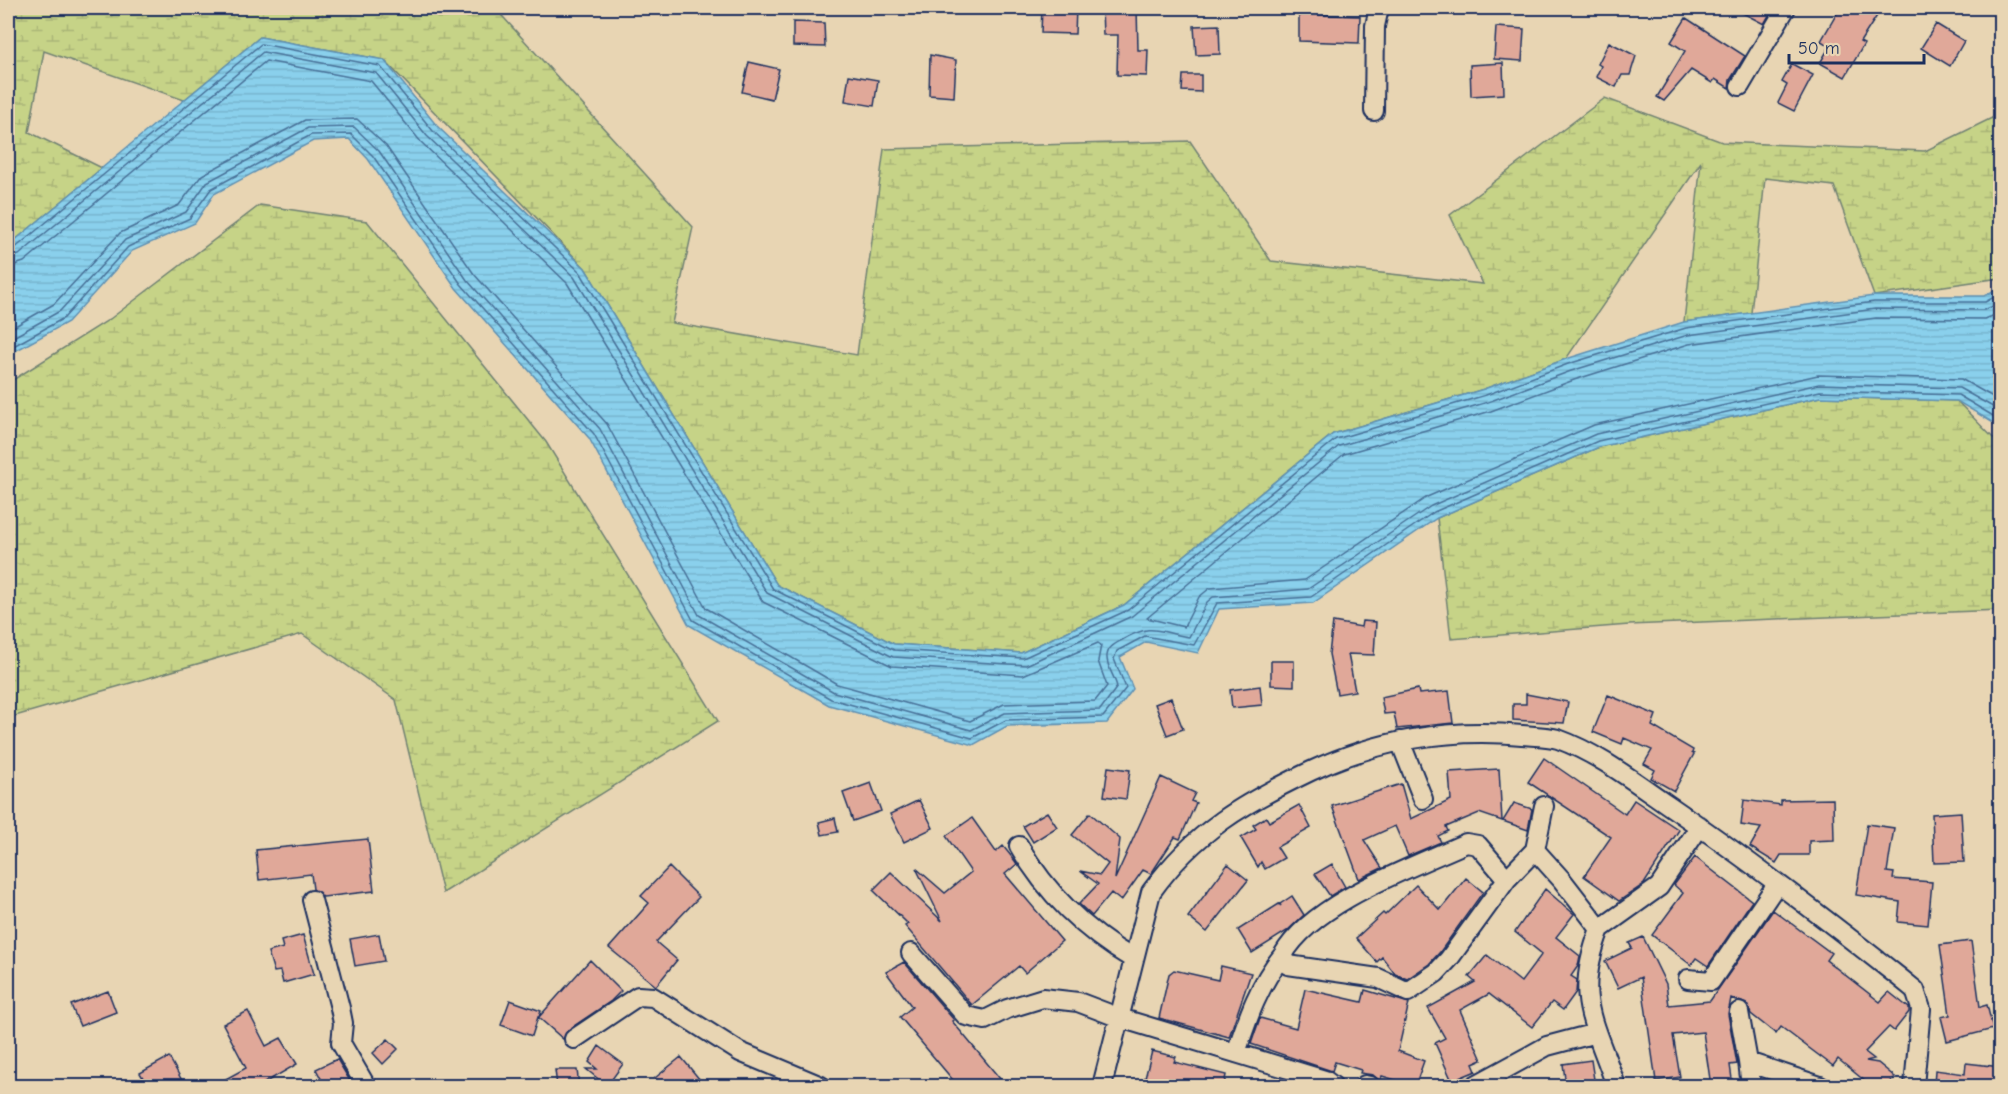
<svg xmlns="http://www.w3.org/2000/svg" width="2008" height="1094" font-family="'Comic Neue',sans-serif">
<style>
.wetland{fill:url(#wetland-marsh);stroke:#708172;stroke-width:1.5}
.water{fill:url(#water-rules);stroke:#5e90b3;stroke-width:1.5}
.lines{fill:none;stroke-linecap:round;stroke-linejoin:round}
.shore{stroke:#476f97;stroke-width:1.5}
.building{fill:#e0a899;stroke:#1b2f5e;stroke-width:1.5}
.minor-casing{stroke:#1b2f5e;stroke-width:22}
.minor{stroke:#e8d5b3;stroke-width:18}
</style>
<defs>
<pattern id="wetland-marsh" width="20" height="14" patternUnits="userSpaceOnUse" patternTransform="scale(1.5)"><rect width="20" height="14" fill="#c6d387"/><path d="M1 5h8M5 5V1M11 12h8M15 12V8" fill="none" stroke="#aab577"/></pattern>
<pattern id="water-rules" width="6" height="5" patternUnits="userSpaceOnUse" patternTransform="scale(1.5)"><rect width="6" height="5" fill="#8ad0ec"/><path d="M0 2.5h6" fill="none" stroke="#76b3cd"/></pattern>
</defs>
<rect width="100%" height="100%" fill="#e8d5b3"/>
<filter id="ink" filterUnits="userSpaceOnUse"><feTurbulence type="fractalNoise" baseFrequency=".0167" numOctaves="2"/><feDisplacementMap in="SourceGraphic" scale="12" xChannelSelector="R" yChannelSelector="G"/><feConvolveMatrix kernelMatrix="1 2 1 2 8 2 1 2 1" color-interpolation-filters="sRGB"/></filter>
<g filter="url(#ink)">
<!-- wetland -->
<path class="wetland" d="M8,8H495L693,227L672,323L857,355L884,149L1190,141L1271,261L1483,284L1450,215L1605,98L1722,142L1925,151L2000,114V278L1874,296L1834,186L1765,178L1751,313L1684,322L1701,162L1566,359L1484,389L1333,434L1124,605L1021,653L894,644L777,585L585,268L384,60L260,37L184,100L44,51L29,132L102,168L8,246Z
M260,205L367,221L546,442L718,721L443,893L396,700L302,634L8,718V383L110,319Z
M1820,397L1957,401L2000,445V610L1629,625L1451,639L1437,518L1599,447Z"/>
<!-- water -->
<path class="water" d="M260,37L384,60L437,126L585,268L777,585L894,644L1021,653L1124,605L1333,434L1484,389L1566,359L1684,322L1874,296H1984L2000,287V427L1957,401L1820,397L1599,447L1437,518L1313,603L1219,609L1198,653L1146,642L1120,657L1133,689L1107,723L1007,726L973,745L829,705L689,625L589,438L456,288L368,159L349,139L313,141L214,194L195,223L132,251L68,322L8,355V246Z"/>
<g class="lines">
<!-- shore -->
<path class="shore" d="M8,250L14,249L261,44L380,66L433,131L580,272L773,589L894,650L1023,658L1128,610L1336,439L1486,395L1568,364L1686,328L1874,302H1985L2000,294
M8,258L19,255L263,52L376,73L427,136L574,277L767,593L893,657L1026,665L1132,616L1339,446L1488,402L1571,371L1688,335L1875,309L1984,310L2000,303
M8,267L24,262L266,61L371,81L421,142L567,283L763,602L892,666L1023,675L1098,643L1101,645L1098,661L1107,686L1095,701L1004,704L970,721L837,684L706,608L607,424L474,274L386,146L357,119L305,120L202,175L179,205L120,233L54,304L8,330
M2000,313L1985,319L1876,318L1689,344L1574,380L1491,411L1344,454L1147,618L1184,627L1199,597L1210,588L1305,580L1427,497L1594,425L1818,375L1961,379L2000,401
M8,340L60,311L125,240L186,212L207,182L308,128L354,127L379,151L467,280L600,429L699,615L834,692L971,730L1005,713L1100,710L1117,687C1115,677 1106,666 1107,656C1108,647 1115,644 1122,640C1154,622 1156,632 1189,637L1207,602L1213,597L1308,589L1431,506L1596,434L1819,384L1959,388L2000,411
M8,349L64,318L128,247L190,218L211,189L311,135L351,134L373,156L461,284L594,434L693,620L831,699L972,738L1006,720L1103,717L1126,688L1114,659L1117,651L1145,636L1194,645L1217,603L1311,597L1434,512L1598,441L1820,391L1958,395L2000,420"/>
</g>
<!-- building -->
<path class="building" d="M1042,8H1076L1075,34L1041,33Z
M1102,8H1137L1138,50H1148L1147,76L1117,75L1118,35H1103Z
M1733,8H1773L1764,24Z
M1840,8H1882L1860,42L1864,44L1845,77L1820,63L1830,46L1821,41Z
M1299,14L1360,16L1359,43L1299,41Z
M1686,18L1745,56L1730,80L1729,88L1715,79L1712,83L1691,70L1664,101L1657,97L1685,51L1671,42Z
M793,22L824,23L825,47L793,46Z
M1936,24L1964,41L1950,66L1921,48Z
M1219,25L1220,54L1196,55L1194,26Z
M1496,27L1524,29L1522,61L1494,59Z
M1609,42L1636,56L1630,75H1622L1616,87L1596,77L1601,66L1598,64Z
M930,55L956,60L954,97L929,95Z
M749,62L779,69L772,99L742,92Z
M1503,63L1504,94L1471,96L1470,65Z
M1792,64L1813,75L1794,111L1778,103L1787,85L1782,82Z
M849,75L878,80L874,106L845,101Z
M1183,75H1201V92L1182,91Z
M1362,621L1376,622L1374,655L1348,654L1355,691L1337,694L1329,654L1333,622L1361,627Z
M1271,661H1294V686L1271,685Z
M1260,686L1262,705L1232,708L1230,690Z
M1418,689L1419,694L1449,691L1453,723L1397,729L1394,713L1384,714L1381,697Z
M1526,694L1568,702L1564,723L1513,720V704H1526Z
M1608,695L1656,715L1652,726L1693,750L1692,753L1694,754L1674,791L1651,778L1655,770L1644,764L1652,750L1624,738L1622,744L1593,732Z
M1171,698L1183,729L1167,735L1155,704Z
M1544,758L1625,814L1634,800L1679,830L1644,884L1619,901L1584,876L1611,837L1528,782Z
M1108,767L1130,770L1126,799L1104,796Z
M1499,769L1502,821L1479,813L1446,827L1448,831L1438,836L1441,842L1408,856L1395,826L1364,840L1382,868L1359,879L1332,806L1401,784L1411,819L1451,800L1449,772Z
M1161,777L1195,793L1191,801L1196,803L1180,839L1175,837L1151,874L1143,870L1121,901L1111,893L1092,916L1079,904L1098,884L1080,871L1100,875L1108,864L1072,835L1090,813L1120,839L1115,879Z
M871,783L881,811L853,821L843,793Z
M1833,799L1834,840L1809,841V855H1781L1776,863L1750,847L1761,828L1741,825L1744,800L1781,805V800Z
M919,800L933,828L904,842L890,814Z
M1514,803L1532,809L1528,830L1503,821Z
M1299,805L1311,828L1277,847L1284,858L1265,869L1261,862L1258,867L1241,838L1256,829L1253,825L1266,817L1269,822Z
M1047,812L1057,827L1033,842L1023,826Z
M1961,812L1964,862L1934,863L1932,814Z
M835,818L838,832L822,835L819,822Z
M972,818L996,852L1003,846L1015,861L1017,864L1005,874L1062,941L1025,973L1019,966L972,1005L905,926L908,924L873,890L891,872L942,921L916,868L945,893L971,872L946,836Z
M1867,824L1894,828L1887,872L1894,873L1893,879L1932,882L1928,925L1898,922L1900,902L1856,895Z
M368,839L374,891L323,897L313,889L311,874L259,880L256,850Z
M1695,857L1752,901L1708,966L1696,958L1691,965L1652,935L1683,893L1674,885Z
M1228,864L1248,880L1207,932L1188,917Z
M1332,864L1345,887L1330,896L1315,874Z
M669,867L699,897L656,942L677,960L656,986L609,948L649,903L641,896Z
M1466,878L1483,892L1440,952L1429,964L1407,979L1395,974L1382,957L1377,962L1356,938L1383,913L1385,915L1416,885L1440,910Z
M1545,889L1574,914L1556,937L1580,956L1578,966L1571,976L1577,980L1576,992L1563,1010L1552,1002L1532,1027L1489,994L1460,1010L1482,1060L1473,1064L1476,1071L1452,1081L1435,1043L1445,1038L1428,1008L1475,982L1469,977L1487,955L1521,982L1542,954L1515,932Z
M1292,896L1304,915L1287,931L1252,953L1238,930L1279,904L1281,906L1280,904Z
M1773,910L1831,953L1826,960L1880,1002L1889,992L1909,1008V1012L1894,1031L1889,1027L1865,1052L1874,1059L1866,1061L1878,1063L1895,1077L1887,1086H1871L1838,1059L1833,1066L1781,1027L1776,1034L1751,1014L1747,1004L1731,998L1728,1014L1737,1064L1730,1065L1733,1086H1711L1703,1032L1673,1035L1680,1077L1656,1081L1641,977L1618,988L1605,961L1632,948L1629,943L1643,937L1666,984L1669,1005L1710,1001Z
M379,934L384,961L355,966L350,939Z
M303,935L314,974L283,983L280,971L274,972L268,952L283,948L281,941Z
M1971,941L1980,1007L1987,1005L1993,1029L1947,1041L1941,1017L1950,1015L1940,945Z
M590,960L621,991L611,1001L568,1030L563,1039L538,1017L532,1036L501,1025L510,1000L541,1011L539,1017Z
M904,962L954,1020L952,1021L1006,1086H958L900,1017L912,1007L886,972Z
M1221,966L1251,973L1229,1037L1159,1018L1169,974L1174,970L1218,980Z
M1305,989L1362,1002L1365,990L1409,1003L1398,1051L1424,1061L1415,1086L1382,1076L1380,1081L1373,1075L1360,1073L1361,1070L1335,1062L1332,1071L1251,1044L1260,1018L1296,1028Z
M108,991L116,1012L80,1026L71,1005Z
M248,1011L266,1046L281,1038L297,1064L259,1086H213L246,1068L223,1024Z
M388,1039L398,1049L383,1064L373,1053Z
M599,1046L623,1064L607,1086L586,1069H597L589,1062Z
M1152,1051L1176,1057L1174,1062L1226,1075L1224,1086H1143Z
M169,1057L185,1086H148L140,1073Z
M681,1057L705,1086H662L655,1078Z
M337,1059L353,1086H325L316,1069Z
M1591,1060L1595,1086H1566L1563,1064Z
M1966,1063L2001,1067V1086H1934L1935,1070L1965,1074Z
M555,1070H577L579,1086H557Z"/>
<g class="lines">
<!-- minor casing -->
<g class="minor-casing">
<path id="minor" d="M1740,86L1786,8
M1374,111L1375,26L1379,8
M1400,741L1423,799
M1544,806L1535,850L1562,880L1600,929L1659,887L1700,826
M1466,843L1478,845L1507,879L1449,959L1436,973L1408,992L1378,978L1288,965L1283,955C1313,902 1411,868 1466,843Z
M1019,846C1047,894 1085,931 1133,959
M1507,879L1535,850
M312,900L340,1008L343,1023L341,1043L366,1086
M1600,929C1573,1000 1594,1020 1616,1086
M911,953L966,1016L985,1020L1007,1009L1043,998L1078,1002L1120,1018L1325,1080L1333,1086
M1688,979L1711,981L1777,884
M1739,1012L1748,1062
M574,1039L638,996L653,997L740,1052L821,1086
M1236,1053C1248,1017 1259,984 1283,955
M1365,1085L1370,1086
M1102,1086L1151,892C1195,831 1244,803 1311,771C1376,740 1450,728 1522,735C1533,736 1547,736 1558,739C1597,753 1632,780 1667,804C1746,858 1823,917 1899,977L1915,990L1921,1009L1914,1086
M1474,1086L1547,1046L1596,1033
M1751,1086L1748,1062L1820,1086"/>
</g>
<!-- minor -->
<use href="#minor" class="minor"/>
</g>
</g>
<!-- margin -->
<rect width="2008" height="1094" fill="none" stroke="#e8d5b3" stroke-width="30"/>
<rect x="15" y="15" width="1978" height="1064" fill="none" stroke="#1b2f5e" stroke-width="2" filter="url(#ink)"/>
<!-- scale -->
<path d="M1789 54v9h135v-9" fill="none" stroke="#1b2f5e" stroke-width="3"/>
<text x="1798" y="54" font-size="18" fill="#1b2f5e" stroke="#e8d5b3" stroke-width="4.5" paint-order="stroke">50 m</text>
</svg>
